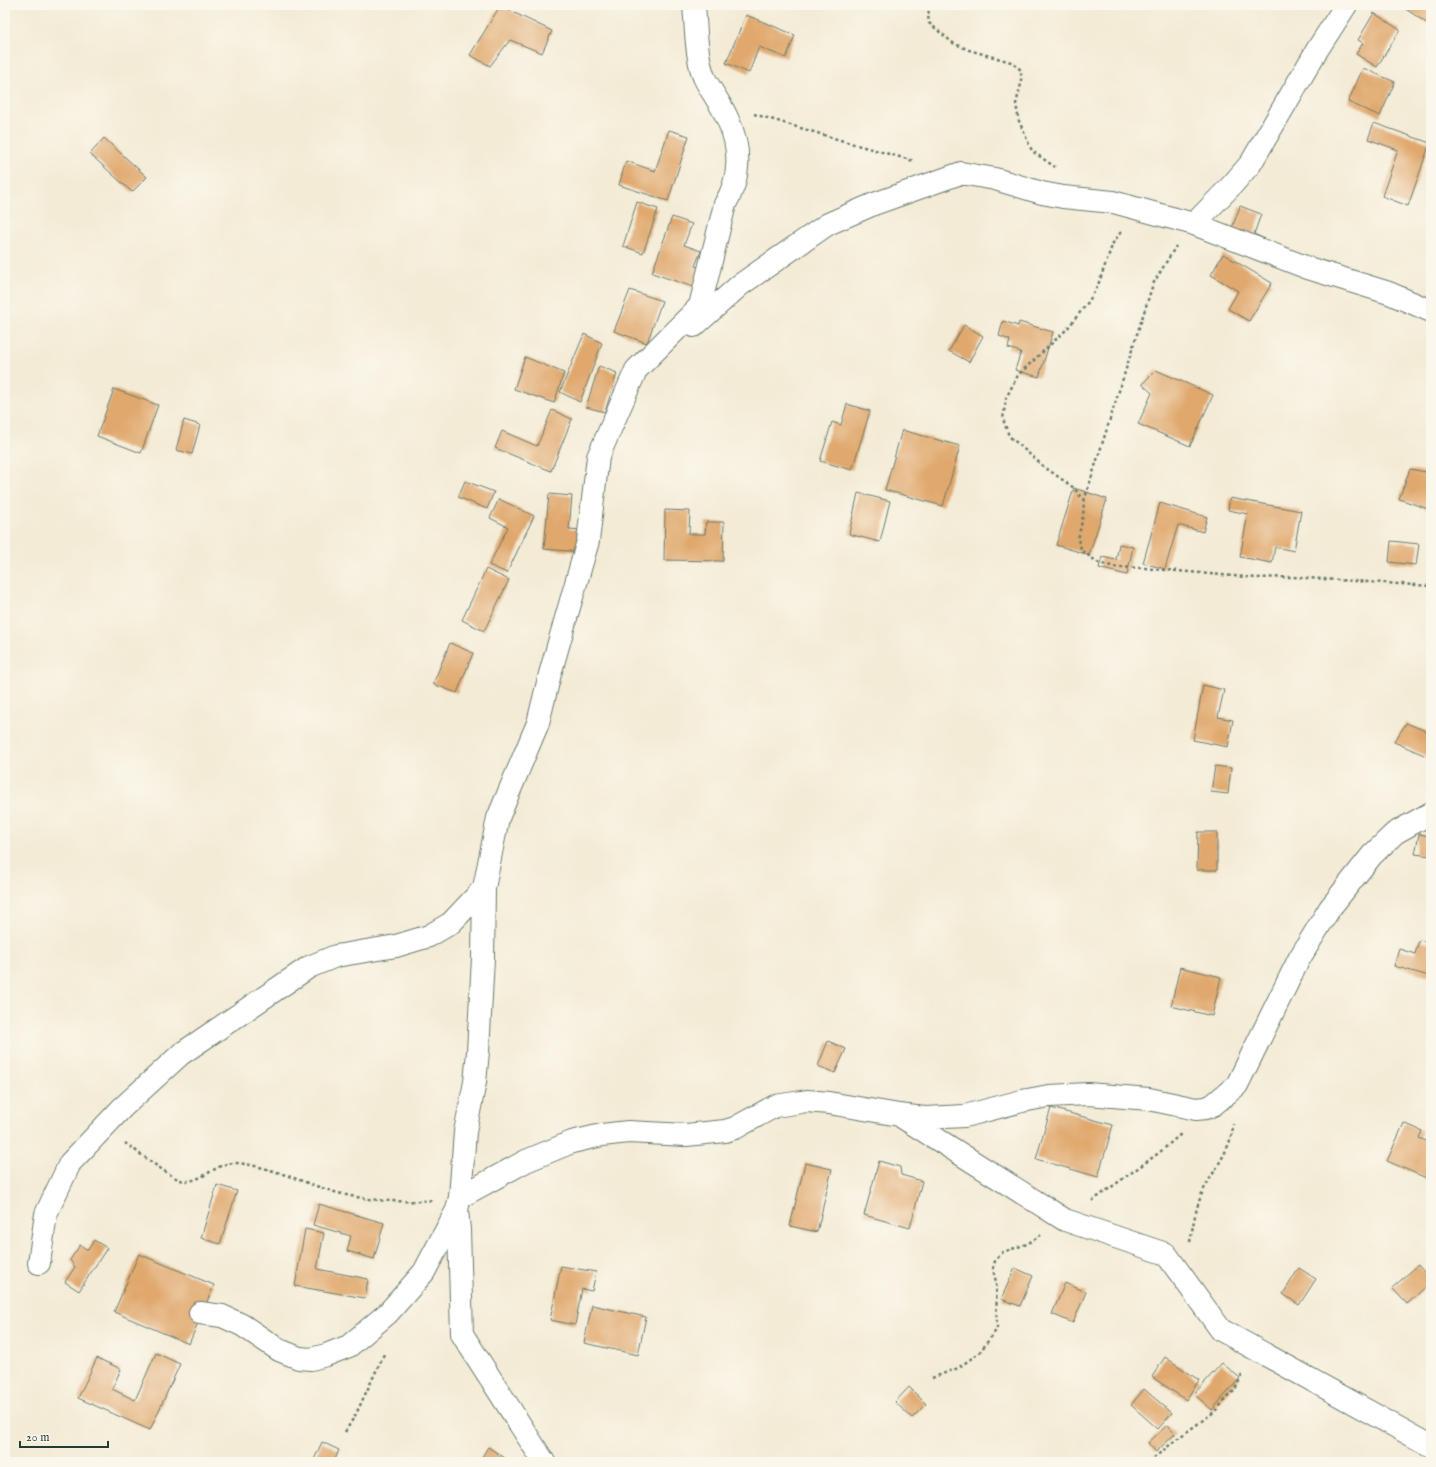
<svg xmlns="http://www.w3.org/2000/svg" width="1436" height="1467" font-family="'IM FELL English',serif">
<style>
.building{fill:#e0a86d}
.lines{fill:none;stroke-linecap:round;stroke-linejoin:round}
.minor-casing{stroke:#697a6c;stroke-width:24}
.path{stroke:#697a6c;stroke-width:2.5;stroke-dasharray:3 3;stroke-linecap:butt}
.minor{stroke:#fff;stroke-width:22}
</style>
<rect width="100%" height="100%" fill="#fbf7ec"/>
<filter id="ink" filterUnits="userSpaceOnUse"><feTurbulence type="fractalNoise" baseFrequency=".025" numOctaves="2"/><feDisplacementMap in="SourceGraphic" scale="8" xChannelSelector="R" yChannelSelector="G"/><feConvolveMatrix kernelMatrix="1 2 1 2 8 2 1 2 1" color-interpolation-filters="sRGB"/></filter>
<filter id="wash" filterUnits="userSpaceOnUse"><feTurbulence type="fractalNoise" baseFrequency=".012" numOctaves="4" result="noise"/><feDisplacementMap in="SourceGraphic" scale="16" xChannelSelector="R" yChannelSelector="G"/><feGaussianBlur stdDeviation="0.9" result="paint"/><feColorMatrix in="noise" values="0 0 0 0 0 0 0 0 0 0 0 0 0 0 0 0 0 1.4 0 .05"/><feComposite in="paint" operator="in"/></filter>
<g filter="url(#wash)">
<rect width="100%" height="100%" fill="#f3ebd5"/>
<g id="blocks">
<!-- building -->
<path class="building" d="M1400,5H1431V26Z
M500,6L552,31L542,53L510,40L490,66L470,55Z
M1374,13L1400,30L1377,67L1356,54L1363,43L1358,40Z
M746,15L795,35L786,58L759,47L749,73L726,63Z
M1363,68L1395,82L1380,116L1348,102Z
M1374,123L1430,143L1408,206L1382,196L1398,150L1368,139Z
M669,130L689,136L668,201L619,185L626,161L655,171Z
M104,138L147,177L132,192L90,154Z
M637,202L658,209L643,253L623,246Z
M1240,206L1261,214L1254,234L1265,239L1260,253L1227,242Z
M672,217L692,224L684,245L701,251L695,266L703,269L696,288L652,273Z
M1223,254L1272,283L1249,321L1228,309L1238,291L1211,275Z
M630,290L662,301L647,343L614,331Z
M1003,321L1018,326L1019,322L1053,332L1039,377L1015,370L1021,352L1008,348L1010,340L999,336Z
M964,325L983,336L969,362L949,351Z
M584,334L602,343L580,402L560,392Z
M525,357L564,373L554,403L514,389Z
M599,366L617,373L605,412L586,407Z
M1156,370L1213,395L1190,446L1138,424L1152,393L1142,384Z
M114,389L158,405L141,453L97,436Z
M847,404L870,411L852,470L820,461L832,422L841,425Z
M552,410L572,419L551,471L495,448L502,431L537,446Z
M184,420L200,425L192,454L176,450Z
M902,430L960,446L943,506L885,490Z
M1410,469L1431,473V510L1399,499Z
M465,481L494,492L487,509L458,497Z
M1074,488L1107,499L1089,555L1056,545Z
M858,493L890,501L880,542L849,534Z
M549,494L572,496L569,529L582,530L580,552L544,549Z
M1230,498L1301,511L1294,551L1275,547L1272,563L1240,557L1248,514L1228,510Z
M499,499L534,516L507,573L489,565L508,527L490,518Z
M1160,503L1207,517L1203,532L1178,525L1165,569L1143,563Z
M665,510L690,511L689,534H705L706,522H724L723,561L664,560Z
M1391,541L1419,544L1416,565L1389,562Z
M1119,544L1133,547L1127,575L1099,568L1102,557L1116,560Z
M486,569L509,580L484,631L462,620Z
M450,643L473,653L457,693L433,684Z
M1203,685L1224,690L1218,717L1233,720L1228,747L1193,740Z
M1406,723L1431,733V758L1394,742Z
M1215,766L1231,768L1228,794L1211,792Z
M1198,832H1217V870H1197Z
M1419,834L1431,836V856L1415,854Z
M1419,940L1431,943V969L1429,976L1394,966L1399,949L1415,954Z
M1180,967L1221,977L1212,1016L1171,1006Z
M828,1041L846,1049L835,1073L818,1066Z
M1051,1108L1113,1125L1098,1177L1036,1159Z
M1404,1123L1422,1131L1419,1138L1431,1143V1180L1387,1161Z
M879,1161L900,1167L901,1175L922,1181L910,1228L864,1215Z
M805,1163L832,1169L817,1232L790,1226Z
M217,1185L237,1191L220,1244L201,1238Z
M319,1204L384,1223L374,1259L347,1251L351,1236L313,1225Z
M305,1229L324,1233L317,1269L368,1279L365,1298L295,1286Z
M94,1240L107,1248L79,1291L65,1282L75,1267L70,1260L80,1245L88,1250Z
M139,1254L214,1285L189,1344L114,1312Z
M1418,1265L1431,1280V1282L1407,1304L1392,1288Z
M561,1266L596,1272L592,1291L582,1289L575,1325L550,1320Z
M1015,1268L1033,1276L1020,1306L1001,1299Z
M1299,1268L1316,1279L1299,1305L1283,1294Z
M1065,1283L1086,1292L1073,1323L1052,1314Z
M592,1305L646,1317L638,1355L584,1343Z
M156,1353L180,1364L150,1430L78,1398L97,1358L121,1369L112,1389L135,1400Z
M1165,1357L1199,1380L1186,1400L1152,1377Z
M1222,1363L1240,1378L1212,1410L1194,1394Z
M909,1387L926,1404L912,1418L895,1402Z
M1144,1389L1172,1413L1158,1429L1131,1405Z
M1167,1425L1175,1434L1156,1452L1148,1443Z
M322,1442L339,1450L334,1462H313Z
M488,1447L511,1462H479Z"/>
</g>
</g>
<g filter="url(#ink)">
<use href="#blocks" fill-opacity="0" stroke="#697a6c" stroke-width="1"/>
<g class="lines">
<!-- minor casing -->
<g class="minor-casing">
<path id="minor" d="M1194,224L1232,185L1251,163L1317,50L1346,5
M694,326L740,285L828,224L874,204L961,173L995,179L1042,193L1063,197L1113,202L1194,224L1308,268L1389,293L1431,311
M902,1117L1065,1220L1166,1254L1221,1330L1431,1446
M460,1197L526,1161L572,1142L602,1135L628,1132L686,1135L725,1131L735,1128L775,1106L795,1103L807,1101L829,1103L899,1115L925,1118L965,1116L1022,1101L1049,1096L1088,1094L1149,1099L1196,1109L1206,1108L1213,1105L1237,1085L1299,959L1330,908L1372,855L1395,833L1431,813
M39,1263L46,1214L70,1163L122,1108L181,1054L309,967L336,956L396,946L429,936L451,923L484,888
M200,1313L222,1316L242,1325L279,1350L299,1358L311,1359L326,1355L349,1346L388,1313L424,1272L457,1210
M544,1462L462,1334L459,1230L457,1210L460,1197L465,1132L475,1082L478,1052L483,958L484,888L498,818L538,723L550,674L588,541L598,457L636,370L700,306L725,204C741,178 741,148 728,120C722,105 711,92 704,77C696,57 696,27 694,5"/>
</g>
<!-- path -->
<path class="path" d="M930,5L928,15L929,23L953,43L969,50L1011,62L1021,70V84L1016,104L1019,121L1032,151L1055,167
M754,114L857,145L914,161
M1121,232L1113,243L1098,285L1089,301L1067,329L1018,375L1006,398L1003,419L1009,436L1043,466L1074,488L1084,501L1083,516L1078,540L1082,551L1099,563L1115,567L1143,568L1256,578L1292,577L1431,586
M1084,501L1153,284L1176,246
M125,1143C136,1150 173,1180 184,1181C204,1182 217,1161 237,1163C274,1167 307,1185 342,1194C371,1201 404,1203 433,1200
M1092,1201L1160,1152L1182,1133
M1190,1242C1193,1225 1196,1207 1203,1191C1214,1169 1232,1149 1233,1124
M932,1378L958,1368L979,1353L997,1329L996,1282L993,1269L995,1261L1003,1252L1027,1244L1041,1235
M345,1432L356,1414L385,1352
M1149,1462L1177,1439L1214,1412L1234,1391L1243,1373"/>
<!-- minor -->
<use href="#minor" class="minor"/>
</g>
</g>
<!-- margin -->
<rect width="1436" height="1467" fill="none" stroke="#fbf7ec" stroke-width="20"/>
<!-- scale -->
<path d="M20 1441v6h88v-6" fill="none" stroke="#1f3d34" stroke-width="2"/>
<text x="26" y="1441" font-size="12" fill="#1f3d34" stroke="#fbf7ec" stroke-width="3" paint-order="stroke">20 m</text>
</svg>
